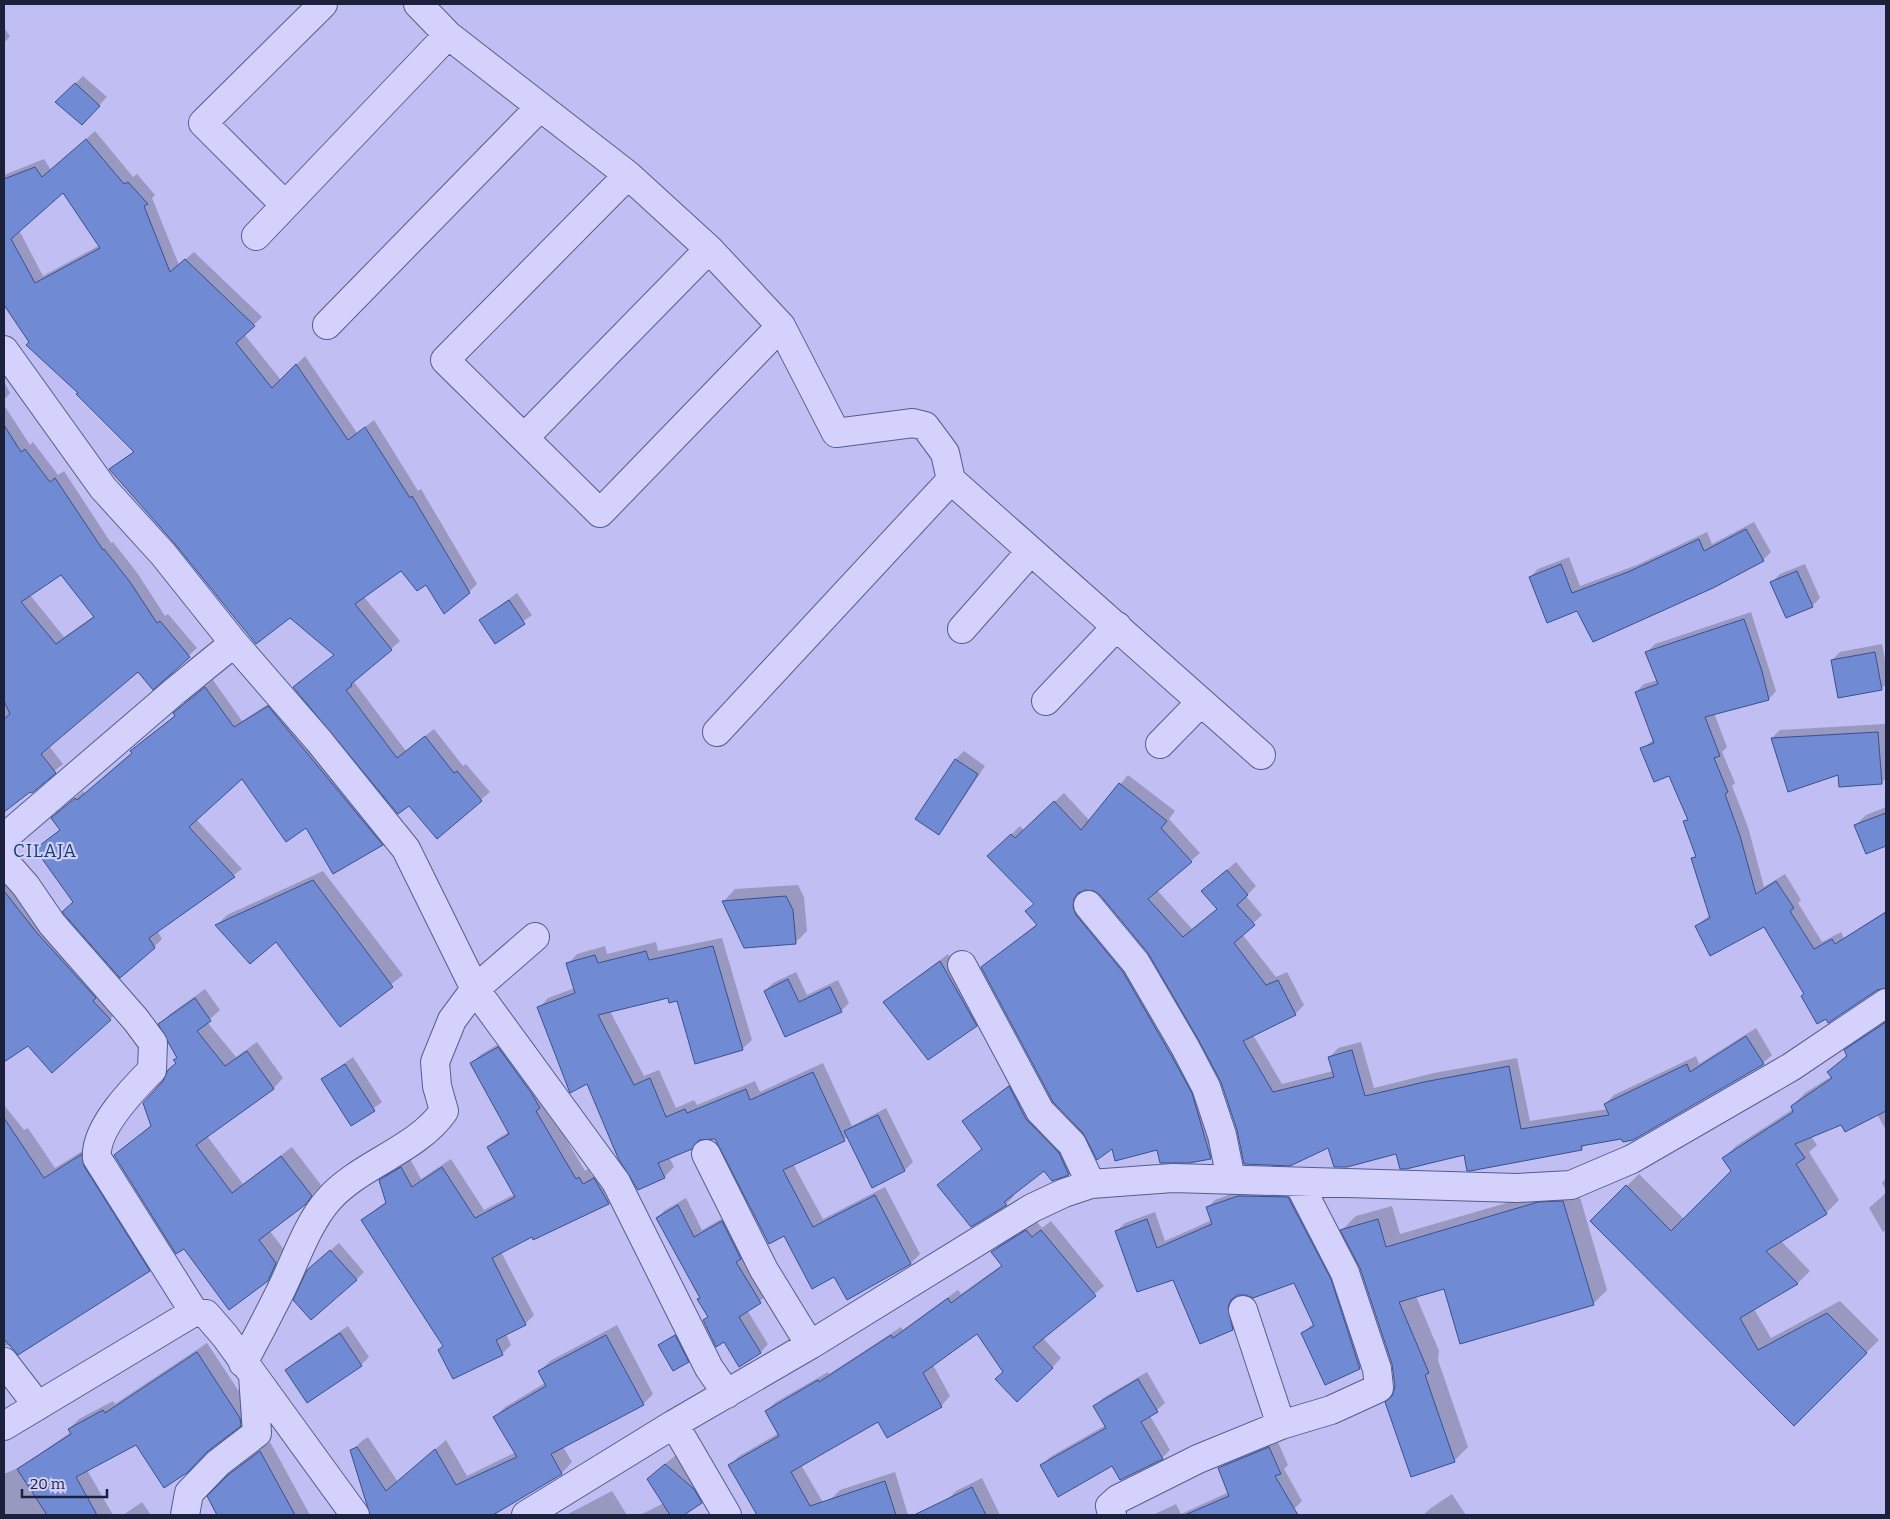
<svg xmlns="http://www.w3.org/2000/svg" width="1890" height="1519" font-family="Bitter,serif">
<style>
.shadow{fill:#0003;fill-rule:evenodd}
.building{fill:#708ad4;stroke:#39508e;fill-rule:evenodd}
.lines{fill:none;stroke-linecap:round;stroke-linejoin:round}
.street-casing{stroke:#555d8c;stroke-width:30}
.street{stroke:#d4d2fc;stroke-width:28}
.labels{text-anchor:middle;stroke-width:4.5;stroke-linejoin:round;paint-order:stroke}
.quarter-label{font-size:18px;letter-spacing:1px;fill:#163e6b;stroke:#d0cff9}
</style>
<rect width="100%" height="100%" fill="#c0bef2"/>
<!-- shadow -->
<path class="shadow" d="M4,28L10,36L4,43Z
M83,76L107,97L82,123L57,102Z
M95,131L133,177L137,174L155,195L152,198L179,265L194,252L262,317L244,334L281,380L305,356L357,433L374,420L418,491L421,489L477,584L469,592L426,583L401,569L364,597L400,641L354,682L406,751L434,729L463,766L466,764L490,792L437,837L409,804L294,687L335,654L290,616L176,543L111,469L135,450L31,342L4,303V175L44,159L51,170ZM64,191L100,245L43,276L19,230Z
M4,382L10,393L4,400Z
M4,405L30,445L33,442L58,475L64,471L111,543L113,542L138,574L165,616L168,614L197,648L153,688L138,670L49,746L63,764L9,807L4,800V521L7,518L4,513ZM61,573L94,616L64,637L30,595Z
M1754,522L1771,552L1763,560L1577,610L1530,577L1538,569L1569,557L1580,586L1637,565L1707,532L1712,544Z
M1805,564L1820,598L1812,606L1772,582L1780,574Z
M517,593L532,615L495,642L480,621Z
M1751,612L1776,691L1769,699L1714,713L1727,747L1722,752L1735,783L1732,786L1748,827L1764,887L1785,874L1801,900L1798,903L1822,942L1841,932L1844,938L1886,911V975L1879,980L1805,994L1765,926H1696L1710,915L1692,859L1696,855L1685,821L1688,818L1670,774L1642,749L1654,739L1636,692L1644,684L1658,680L1647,652L1655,644Z
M1882,644L1886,665V684L1881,689L1832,660L1840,652Z
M213,680L242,721L276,699L389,836L382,844L306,827L242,777L196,819L242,869L157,930L162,939L154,947L74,902L36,849L61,829V810L83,791L86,794L133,752L132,751L140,743L176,715L182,706Z
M1885,724L1886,778L1881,783L1839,773L1772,738L1780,730Z
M964,751L985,766L946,825L938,833L917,819L956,759Z
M1128,775L1175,811L1169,819L1200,853L1157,890L1192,929L1218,908L1212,882L1236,862L1256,886L1246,896L1262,915L1242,934L1276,977L1287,972L1304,1005L1295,1014L1253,1035L1282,1084L1333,1071L1330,1057L1338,1048L1361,1042L1374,1088L1434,1073L1517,1058L1530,1121L1608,1109L1605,1104L1614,1095L1696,1056L1699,1064L1756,1028L1772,1055L1763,1063L1622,1138L1587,1143L1581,1149L1464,1153L1397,1152L1329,1146L1238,1130L1222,1081L1149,952L1101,894L1094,889L1082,890L1081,898L1180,1046L1219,1149L1210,1158L1158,1148L1112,1147L1084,1133L982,967L1037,924L1035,903L989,856L1020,826L1024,830L1064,793L1090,821Z
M1886,807V845L1866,852L1856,825L1866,815Z
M4,867L120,1009L110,1019L28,1044L4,1061V1001L8,999L4,995V991L14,979L4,966Z
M323,871L403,975L340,1025L276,940L217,925L227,915Z
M798,885L804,897L807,931L795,943L723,902L735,889Z
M722,938L752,1040L742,1049L678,1000L669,996L610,1011L644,1076L659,1070L676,1108L694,1100L697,1105L755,1081L760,1092L823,1063L852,1126L886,1108L913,1162L905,1170L872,1186L848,1137L793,1164L823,1219L885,1187L920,1254L911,1263L835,1276L785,1234L716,1138L700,1139L669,1157L674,1167L664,1177L638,1189L587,1083L539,1008L548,998L575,988L568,964L577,954L605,946L607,954L656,942L658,951Z
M948,954L984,1017L976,1025L885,1002Z
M796,972L807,995L838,980L849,1003L841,1011L786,1036L765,991L773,983Z
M205,989L220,1010L207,1022L236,1057L257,1042L283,1078L273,1089L207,1136L243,1184L292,1147L321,1185L304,1204L269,1230L286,1252L278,1270L267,1281L115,1155L152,1125L169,1070L177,1062L178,1057L160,1024L170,1014Z
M1886,1019V1130L1877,1114L1841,1123L1811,1136L1817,1145L1809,1152L1839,1200L1826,1213L1781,1241L1810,1271L1798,1283L1754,1309L1771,1338L1840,1301L1879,1340L1794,1424L1592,1221L1639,1174L1684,1219L1733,1171L1724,1158L1736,1146L1793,1109L1792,1106L1805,1093L1832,1076L1829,1072L1847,1055L1845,1051L1858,1038Z
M507,1039L585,1171L588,1169L592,1176L603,1170L617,1194L609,1203L534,1238L532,1235L501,1252L534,1315L525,1324L506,1334L511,1345L502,1354L453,1377L444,1346L362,1220L387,1201L380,1180L389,1172L410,1159L421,1179L451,1159L484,1210L515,1194L488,1147L497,1139L509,1132L471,1064L480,1055Z
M353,1057L382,1102L352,1124L323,1079Z
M1017,1079L1077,1166L1069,1174L1052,1180L1045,1170L1012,1194L1014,1196L1006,1204L939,1185L983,1148L963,1121Z
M4,1105L24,1130L28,1128L55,1168L92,1145L160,1260L149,1270L19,1354L10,1346L4,1345Z
M1886,1178V1190L1882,1183Z
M1577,1187L1607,1290L1593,1304L1445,1288L1416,1296L1439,1351L1438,1360L1468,1447L1454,1461L1394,1396L1396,1387L1393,1364L1361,1267L1342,1230L1356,1216L1392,1206L1400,1234L1554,1189Z
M1247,1188L1296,1189L1368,1360L1360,1368L1326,1384L1302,1333L1314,1323L1295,1281L1237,1294L1235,1298L1240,1321L1232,1329L1117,1231L1125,1223L1155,1212L1165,1241L1212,1220L1207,1208L1215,1200Z
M1886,1193V1230L1883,1232L1869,1208Z
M686,1198L702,1230L730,1214L769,1294L747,1310L768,1344L761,1352L739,1365L724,1340L704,1320L709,1316L698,1300L701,1297L657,1218L665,1210Z
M1036,1221L1042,1228L1051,1221L1104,1286L1043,1338L1061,1358L1052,1368L1004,1371L977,1333L933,1365L950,1396L941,1406L879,1421L801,1465L824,1504L814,1514L759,1515L730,1465L739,1456L779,1433L766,1411L776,1402L828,1372L829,1374L901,1327L903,1330L958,1290L961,1294L1002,1265L992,1252L1002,1243Z
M339,1243L364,1272L356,1280L317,1262Z
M617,1325L653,1394L643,1404L563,1447L572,1462L562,1473L490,1515H373L352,1450L363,1440L368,1437L398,1482L446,1440L467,1476L516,1452L495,1417L505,1407L545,1383L539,1372L550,1361Z
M348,1326L369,1357L361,1365L287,1370L295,1362Z
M679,1333L692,1358L688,1361L660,1345Z
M207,1343L250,1408V1414L240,1425L136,1444L87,1470L113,1515H4V1474L22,1466L71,1432L69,1429L79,1419L113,1401L115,1404Z
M1147,1372L1165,1403L1150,1416L1170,1450L1162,1458L1121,1479L1113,1465H1042L1050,1457L1106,1425L1095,1406L1103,1398Z
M1277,1440L1288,1465L1284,1469L1302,1501L1294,1509L1280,1515H1153L1176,1504L1181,1514L1229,1492L1220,1468L1228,1460Z
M270,1442L310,1515H218L209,1497L240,1465Z
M676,1455L703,1479L711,1492L681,1515H640L664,1503L659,1469Z
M895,1472L908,1515H835L830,1500L840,1490Z
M982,1478L1000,1515H953L946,1501L956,1491Z
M612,1491L627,1515H566Z
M1452,1494L1466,1515H1423L1431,1508Z
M142,1502L151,1515H123Z"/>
<!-- building -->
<path class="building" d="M75,83L100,106L82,125L55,102Z
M86,139L124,184L128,182L148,204L144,206L170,272L185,259L255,326L236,343L272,388L296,364L348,440L365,427L410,498L412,496L470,593L444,614L426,585L417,591L401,571L355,604L392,650L351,684L352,686L346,690L397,758L425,736L454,773L457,771L482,801L437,839L409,806L398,814L293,687L334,655L290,618L256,644L175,544L109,469L134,452L76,394L78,393L26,345L29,342L4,305V179L35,167L42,177ZM63,193L100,248L35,283L11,239Z
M4,425L21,452L25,449L50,482L55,478L103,550L104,549L130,582L157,623L160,621L190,657L153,690L138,672L41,754L56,773L32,793L30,792L4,812V719L10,714L4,701ZM61,575L94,617L56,644L21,602Z
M1746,529L1764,561L1713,588L1593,642L1577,611L1547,623L1529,577L1561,564L1572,593L1628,572L1699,539L1704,551Z
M1797,571L1813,607L1786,618L1770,582Z
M509,600L525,624L495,644L479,620Z
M1744,619L1762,671L1769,700L1705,717L1720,756L1714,758L1728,792L1725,794L1740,836L1756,894L1776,881L1794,908L1790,911L1814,949L1832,939L1835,944L1886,912V988L1877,990L1828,1023L1826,1019L1817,1024L1801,996L1804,994L1764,927L1710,956L1695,926L1710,918L1691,858L1696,857L1683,821L1688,820L1669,776L1654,782L1640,748L1654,743L1635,692L1658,684L1645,652Z
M1875,652L1882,690L1838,698L1831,660Z
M205,687L234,727L268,706L383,845L333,874L306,828L286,842L242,779L189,827L235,877L149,938L155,948L120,978L62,912L73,902L35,849L60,830L51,818L75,798L77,800L132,753L130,751L175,716L173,713Z
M1878,732L1882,784L1839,787L1838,775L1788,792L1771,738Z
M955,759L978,774L939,835L915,819Z
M1119,783L1167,821L1161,828L1192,862L1148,899L1183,937L1217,909L1201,891L1227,870L1248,895L1237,905L1255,925L1234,943L1266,985L1278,980L1296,1015L1243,1041L1273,1092L1334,1077L1328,1057L1352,1050L1365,1096L1424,1082L1509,1066L1521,1129L1609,1115L1604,1104L1687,1064L1690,1072L1746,1036L1764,1064L1633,1140L1623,1142L1621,1139L1581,1146L1582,1150L1470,1171H1467L1464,1155L1406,1169H1400L1396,1154L1347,1167H1334L1328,1148L1290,1166L1244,1164L1237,1130L1221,1082L1198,1039L1148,953L1100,895L1094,891L1086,890L1078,893L1074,899L1073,907L1076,915L1123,972L1171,1055L1192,1093L1211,1159L1189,1163H1160L1157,1150L1115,1161L1112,1149L1097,1160L1083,1133L1053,1102L981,967L1037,925L1025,911L1034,904L987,856L1011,834L1015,838L1054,801L1081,830Z
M1886,813V846L1866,854L1854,825Z
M313,880L393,987L340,1027L276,942L250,964L215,925Z
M4,891L37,933L96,998L93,1001L111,1020L52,1073L28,1046L4,1062Z
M786,896L793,910L796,944L744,948L722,901Z
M713,946L743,1050L695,1064L677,1001L669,1003L668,998L598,1015L634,1085L650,1078L666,1117L685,1109L687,1113L746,1089L750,1100L813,1072L845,1141L783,1170L813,1227L875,1195L911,1264L847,1300L834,1277L812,1289L784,1236L769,1244L715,1139L699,1140L692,1149L658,1163L665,1178L638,1190L618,1158L587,1084L570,1093L537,1007L575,993L566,963L595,955L598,963L646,951L649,960Z
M940,961L977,1026L928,1060L883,1002Z
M788,979L799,1002L830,987L842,1012L785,1037L764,991Z
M195,998L211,1021L197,1031L225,1066L247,1051L274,1089L196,1145L232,1193L281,1156L312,1196L305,1205L259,1240L276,1263L268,1281L229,1310L184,1249L176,1254L114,1155L151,1126L143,1103L163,1081L168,1070L176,1063L173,1060L177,1058L158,1024Z
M1886,1022V1111L1845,1132L1841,1125L1795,1144L1805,1158L1796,1164L1827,1214L1766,1251L1798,1284L1740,1318L1758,1350L1827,1313L1867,1353L1794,1426L1590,1221L1626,1185L1671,1231L1731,1171L1722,1158L1793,1112L1791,1106L1832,1078L1827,1072L1847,1056L1844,1050Z
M498,1047L532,1094L540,1108L536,1111L576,1179L579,1177L583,1184L594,1178L609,1204L533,1240L532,1237L492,1258L526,1325L496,1340L503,1355L453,1379L438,1350L443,1346L361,1220L386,1203L379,1180L401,1167L412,1187L442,1167L475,1218L515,1197L487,1147L509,1134L470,1063Z
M345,1064L375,1111L351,1126L321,1079Z
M1009,1086L1026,1119L1059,1153L1069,1175L1052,1181L1044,1171L1004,1202L1007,1205L971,1227L937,1185L982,1149L962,1121Z
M878,1115L905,1171L872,1188L844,1131Z
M4,1118L44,1178L82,1154L84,1166L150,1271L18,1355L4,1339Z
M1238,1196L1288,1197L1331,1279L1360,1369L1325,1385L1301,1333L1314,1326L1294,1283L1253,1298L1246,1295H1238L1231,1300L1228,1307L1233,1330L1200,1344L1173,1280L1137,1292L1115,1231L1147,1219L1157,1248L1212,1224L1206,1207Z
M1563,1201L1594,1305L1460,1344L1444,1289L1399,1302L1429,1373L1425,1375L1455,1462L1411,1477L1385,1402L1392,1396L1395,1387L1392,1364L1360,1268L1340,1230L1378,1219L1386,1247L1538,1202Z
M678,1205L694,1237L722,1221L741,1259L736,1262L761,1303L739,1317L761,1353L739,1367L724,1342L716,1347L703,1320L708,1317L697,1299L700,1298L656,1218Z
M1026,1230L1032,1237L1041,1230L1096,1296L1033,1347L1053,1368L1017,1402L995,1379L1003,1372L977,1334L923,1373L942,1407L887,1438L878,1422L791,1472L810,1506L885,1481L896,1515H757L728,1465L779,1436L765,1411L818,1380L819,1382L891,1335L893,1338L948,1298L951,1303L1002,1266L991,1252Z
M330,1250L357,1280L311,1320L293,1300L307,1270Z
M340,1333L362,1366L307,1403L285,1370Z
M606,1335L644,1405L551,1454L562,1474L493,1515H370L350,1450L357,1447L386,1491L435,1449L456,1485L517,1457L493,1417L546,1386L538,1371Z
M675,1335L689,1362L673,1371L658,1345Z
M197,1352L240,1418L241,1426L208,1451L188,1472L164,1488L136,1445L76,1477L97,1515H47L17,1469L71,1434L68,1429L103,1410L105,1413Z
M1138,1379L1158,1412L1141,1422L1163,1459L1120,1480L1112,1466L1058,1497L1040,1465L1106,1428L1093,1406Z
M1269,1447L1281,1474L1275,1476L1298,1515H1185L1229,1496L1218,1468Z
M260,1451L295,1515H217L207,1496L228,1475Z
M665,1464L694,1489L702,1503L684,1515H670L647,1479Z
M972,1487L986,1515H914Z"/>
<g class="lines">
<!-- street casing -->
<g class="street-casing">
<path id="street" d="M418,4L448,35L628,175L709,249L781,326L836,433L913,423L925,426L945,453L951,480L1261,755
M628,175L445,360L600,513L781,326
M285,205L203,123L323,4
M256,236L448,35
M327,325L540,107
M4,350L103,488L163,554L234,643L175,691L4,838
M524,438L709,249
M962,629L1030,552
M234,643L319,741L406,849L475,989L616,1182L709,1368L727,1394
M1046,701L1117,626
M717,732L951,480
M1160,744L1201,702
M4,861L26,886L52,924L136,1020L153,1043L152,1070C133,1089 94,1129 97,1158L194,1312
M1088,905L1136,963L1185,1047L1206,1087L1222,1135L1231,1179
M962,965L1040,1111L1072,1144L1091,1184
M706,1154L764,1270L810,1345
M1243,1310L1281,1425
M4,1362L38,1406
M243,1363C256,1339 268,1316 280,1292C295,1262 307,1223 330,1198C361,1164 418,1149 444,1111L437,1086L435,1062L452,1020L475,989L535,937
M674,1424L727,1515
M4,1426L194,1312L206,1314L225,1336L355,1515
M185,1515L189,1493L218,1463L257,1433L253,1375
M526,1515L674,1424L810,1345L1032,1208L1064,1193L1091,1184L1173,1178L1517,1188L1571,1185L1632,1159L1791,1067L1886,1003
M1112,1515L1110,1506L1118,1499L1198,1459L1281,1425L1331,1410L1379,1388L1377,1369L1345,1273L1298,1182"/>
</g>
<!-- street -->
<use href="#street" class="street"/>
</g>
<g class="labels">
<!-- quarter labels -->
<g class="quarter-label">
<text x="45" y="857">CILAJA</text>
</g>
</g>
<!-- border -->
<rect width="1890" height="1519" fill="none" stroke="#1b213a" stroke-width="10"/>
<!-- scale -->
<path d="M22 1489v8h85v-8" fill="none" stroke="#1b213a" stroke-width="2.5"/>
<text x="30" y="1489" font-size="15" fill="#1b213a" stroke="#d0cff9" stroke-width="4" paint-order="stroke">20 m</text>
</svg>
